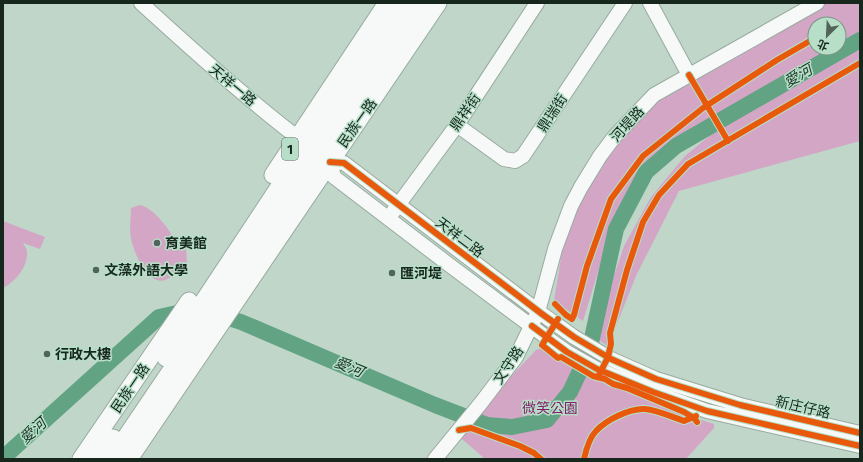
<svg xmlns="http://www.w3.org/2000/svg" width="863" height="462" font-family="'Fira Sans','Noto Sans TC',sans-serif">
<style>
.green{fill:#d4a6c6}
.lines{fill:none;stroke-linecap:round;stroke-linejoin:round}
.river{stroke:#62a383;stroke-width:16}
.minor-casing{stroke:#98aaa0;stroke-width:16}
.major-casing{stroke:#98aaa0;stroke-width:19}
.minor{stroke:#f6f9f7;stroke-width:14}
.major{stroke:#f6f9f7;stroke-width:17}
.cycleway-casing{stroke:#b7dfc8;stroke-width:8}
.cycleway{stroke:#e8590c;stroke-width:6}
.poi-dot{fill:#52645a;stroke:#b7dfc8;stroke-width:1.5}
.labels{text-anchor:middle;stroke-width:3;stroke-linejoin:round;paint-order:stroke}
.shield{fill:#b7dfc8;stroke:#475e51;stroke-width:1}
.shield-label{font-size:13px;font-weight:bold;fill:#17271e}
.street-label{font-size:14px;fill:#17271e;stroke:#b7dfc8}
.poi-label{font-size:14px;font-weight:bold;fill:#17271e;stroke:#b7dfc8;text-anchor:start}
.park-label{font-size:14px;fill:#821b69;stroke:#b7dfc8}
.water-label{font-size:15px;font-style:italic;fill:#1c3528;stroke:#b7dfc8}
</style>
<rect width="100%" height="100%" fill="#c0d6c9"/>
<!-- green -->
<path class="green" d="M826,3H860V35L839,47V24H815V48H837L674,140L632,181L615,216L583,321L554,301L565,233L579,199L599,165L654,101Z
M860,44V141L679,191L636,276L608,346L592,336L595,332L624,246L651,197L685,156L725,123Z
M140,205C154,208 170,230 176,242L186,244L187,264H178C175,273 174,277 165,280C147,286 134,252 131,239C129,228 131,218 131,208Z
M3,221L45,237L40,249L23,243C24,245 27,249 27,252C28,267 15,282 3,288Z
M542,348L549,350L611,385L680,413L714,424V428L686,459H485L456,434L536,350Z"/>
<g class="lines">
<!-- river -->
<path class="river" d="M213,313L241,322L435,405L487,425L512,427L547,420L570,392L589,352L616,229L646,172L676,146L860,40
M3,458L159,317L191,310"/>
<!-- minor casing -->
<g class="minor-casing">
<path id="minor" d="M141,3C195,52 248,100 306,144
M650,3L689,75
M457,125L504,159L515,161L523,156L625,3
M330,162L334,177L452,267L550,340L567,352L597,369L653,392L707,411L860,446
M330,162L344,163L542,314L574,337L611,359L656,379L740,405L860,433
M393,212L457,125L537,3
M435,459L481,403L516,357L538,312L555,249L571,206L581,187L600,156L615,136L654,95L817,3"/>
</g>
<!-- major casing -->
<g class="major-casing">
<path id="major" d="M273,175L387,3
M166,358L291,169L406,3
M81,459L189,301
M98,459L113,438
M111,459L334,130L422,3
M129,459L438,3"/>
</g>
<!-- minor -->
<use href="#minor" class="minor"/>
<!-- major -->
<use href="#major" class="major"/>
<!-- cycleway casing -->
<g class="cycleway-casing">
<path id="cycleway" d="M689,75L728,141
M330,162L344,163L542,314L574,337L611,359L656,379L740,405L860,433
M555,304L566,315L572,319L574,315L587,266L611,199L643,156L703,108L777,60L815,38
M558,319L542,345L558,358L561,357L593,376L605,379L613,384L627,388L684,412L694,418L697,422
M532,326L567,352L597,369L653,392L707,411L860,446
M598,377L608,357L611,344L610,333L627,270L643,222L659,195L688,164L860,63
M459,430L471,428L520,446L534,453L541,459
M584,459C586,450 589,438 596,431C606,420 630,408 645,409C657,410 672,417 684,421L696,416"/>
</g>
<!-- cycleway -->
<use href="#cycleway" class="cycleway"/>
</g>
<!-- markers -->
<g class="poi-dot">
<circle cx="157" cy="243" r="4"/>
<circle cx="96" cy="270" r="4"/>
<circle cx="392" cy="273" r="4"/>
<circle cx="47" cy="354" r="4"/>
</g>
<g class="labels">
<!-- shield labels -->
<rect class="shield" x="282" y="138" width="16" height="22" rx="3"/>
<g class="shield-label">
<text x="290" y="154">1</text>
</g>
<!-- street labels -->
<g class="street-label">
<text transform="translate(233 85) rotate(40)" y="5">天祥一路</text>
<text transform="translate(465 112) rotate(-55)" y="5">鼎祥街</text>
<text transform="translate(552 113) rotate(-57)" y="5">鼎瑞街</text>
<text transform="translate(357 123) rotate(-55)" y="5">民族一路</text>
<text transform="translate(627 124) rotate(-48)" y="5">河堤路</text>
<text transform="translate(460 237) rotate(37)" y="5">天祥二路</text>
<text transform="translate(508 365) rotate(-56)" y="5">文守路</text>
<text transform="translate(130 388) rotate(-56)" y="5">民族一路</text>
<text transform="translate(803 407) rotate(13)" y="5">新庄仔路</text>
</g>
<!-- poi labels -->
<g class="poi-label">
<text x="165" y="248">育美館</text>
<text x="104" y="275">文藻外語大學</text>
<text x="400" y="278">匯河堤</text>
<text x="55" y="359">行政大樓</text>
</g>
<!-- park labels -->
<g class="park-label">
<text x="550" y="413">微笑公園</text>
</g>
<!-- water labels -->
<g class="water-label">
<text transform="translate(798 76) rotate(-30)" y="5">愛河</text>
<text transform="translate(349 367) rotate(23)" y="5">愛河</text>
<text transform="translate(33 431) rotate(-42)" y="5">愛河</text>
</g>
</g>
<!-- border -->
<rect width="863" height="462" fill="none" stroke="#17271e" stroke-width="8"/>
<!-- north arrow -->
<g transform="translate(827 36) rotate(204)"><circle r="19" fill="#b7dfc8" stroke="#779584"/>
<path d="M0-3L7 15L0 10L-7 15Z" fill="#52645a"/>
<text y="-6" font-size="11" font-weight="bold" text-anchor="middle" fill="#17271e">北</text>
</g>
</svg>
